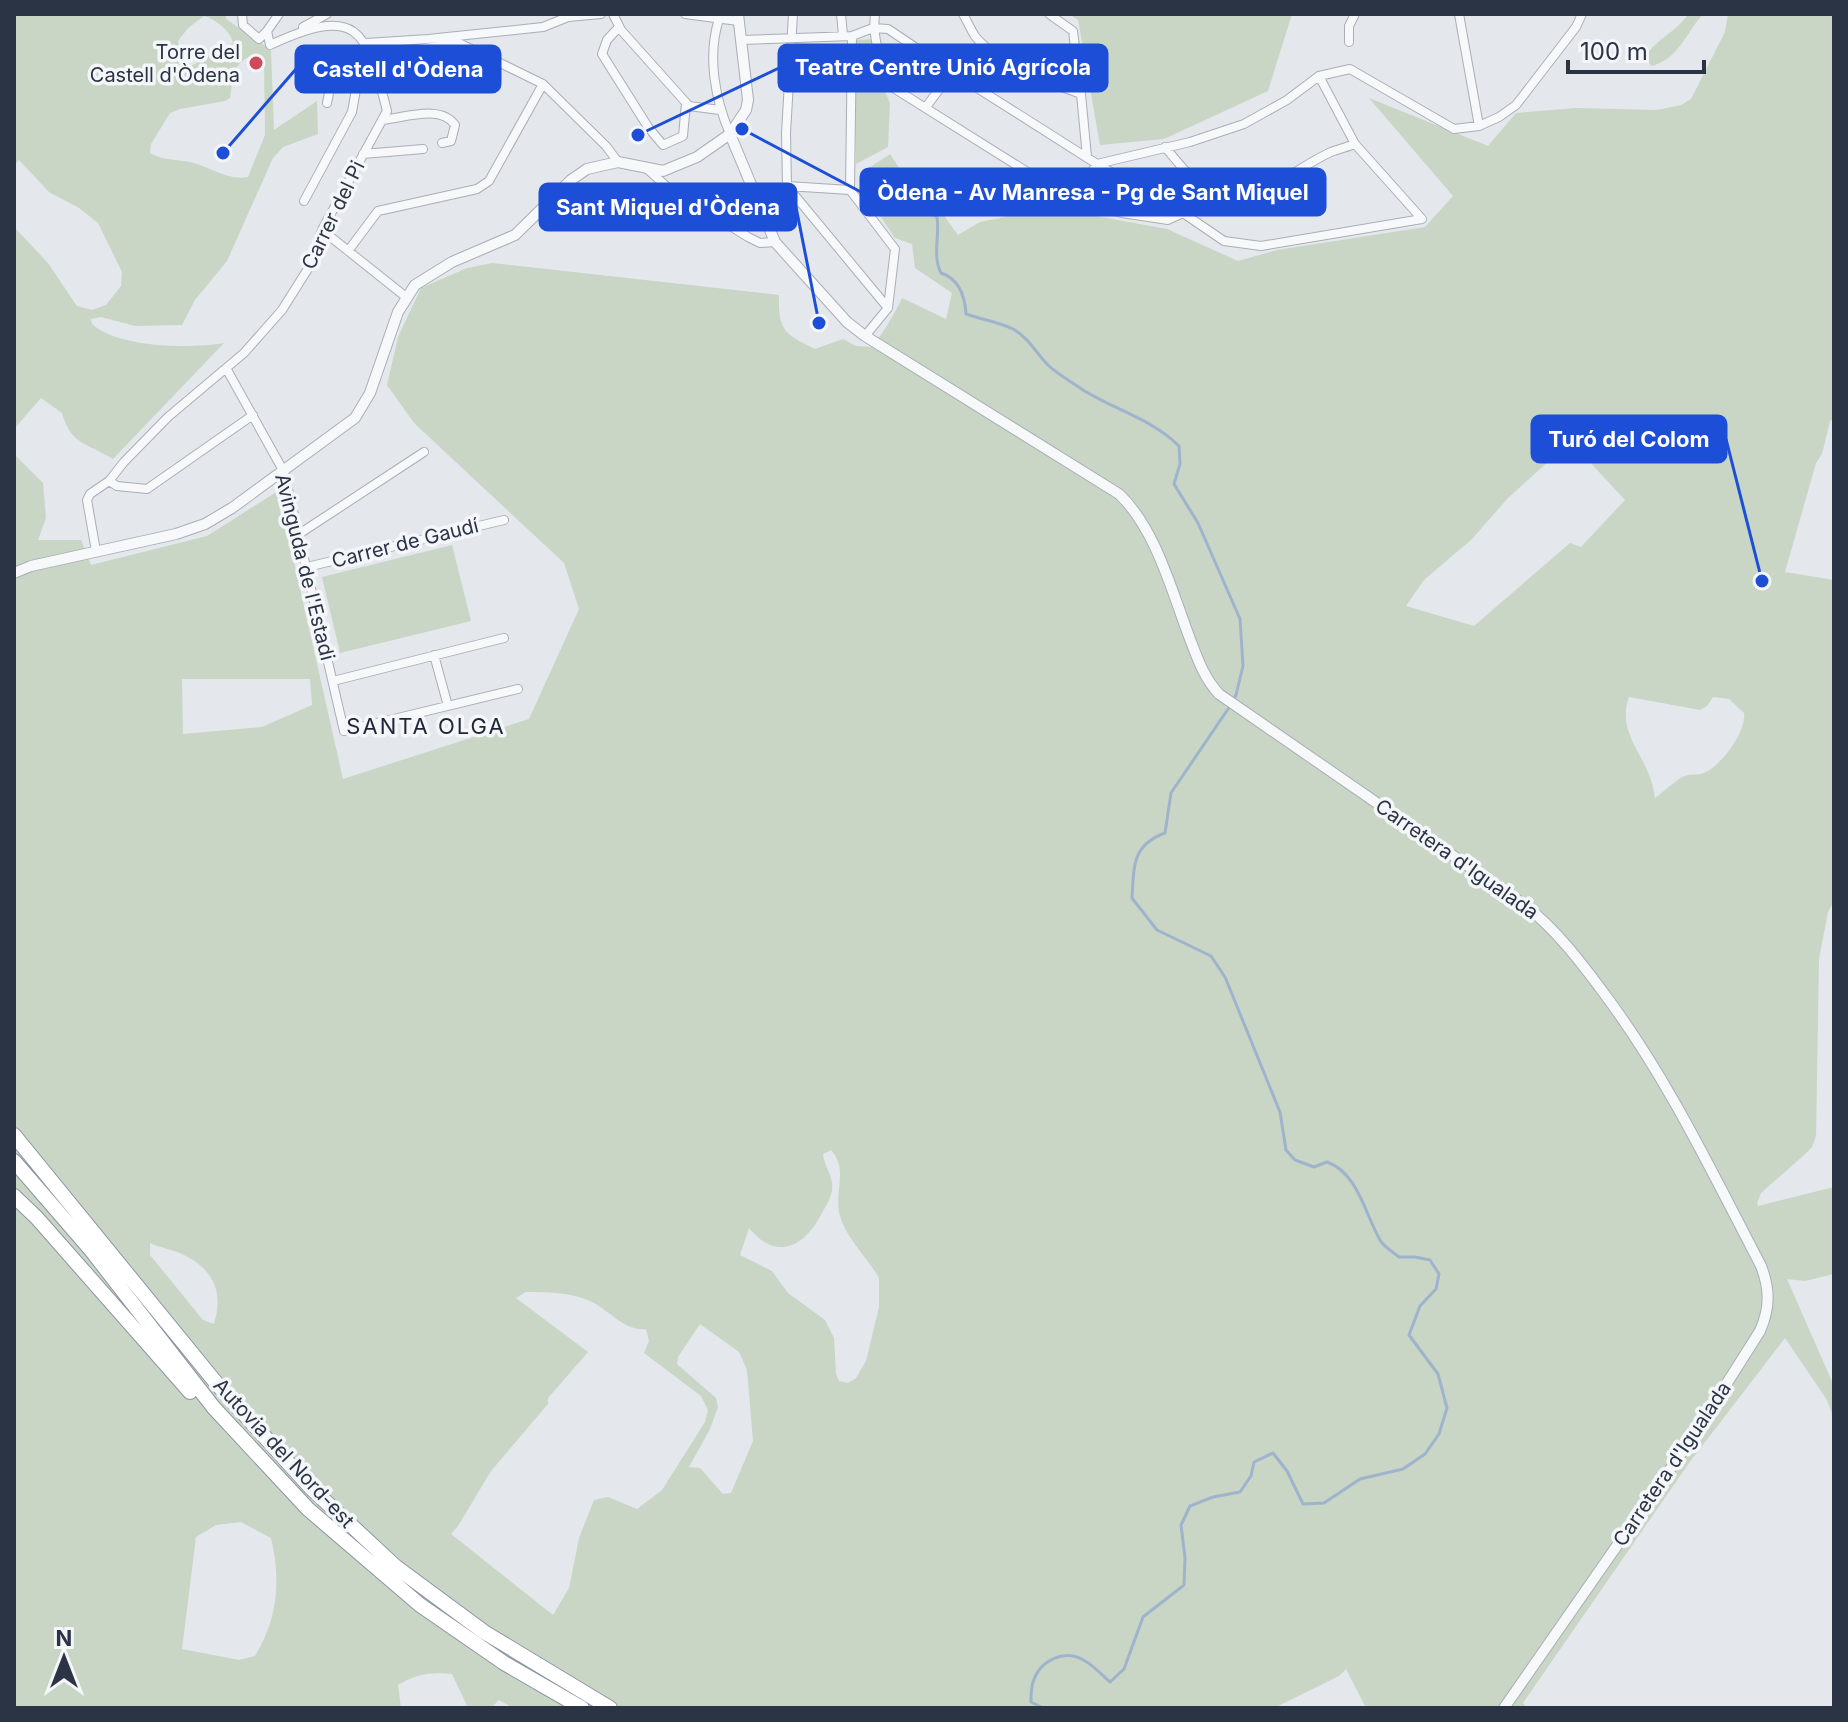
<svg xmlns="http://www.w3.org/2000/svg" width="1848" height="1722" font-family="Inter,sans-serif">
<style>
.green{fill:#c9d6c5;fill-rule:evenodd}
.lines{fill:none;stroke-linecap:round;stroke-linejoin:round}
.stream{stroke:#9fb4cc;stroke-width:3}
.minor-casing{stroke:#a9aeb7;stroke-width:10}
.tertiary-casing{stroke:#a9aeb7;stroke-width:12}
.motorway-casing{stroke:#8b94a3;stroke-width:16}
.minor{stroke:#f7f8fa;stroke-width:8}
.tertiary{stroke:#f7f8fa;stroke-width:10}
.motorway{stroke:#fff;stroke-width:14}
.poi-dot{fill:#d1495b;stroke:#f4f6f9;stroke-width:3}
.labels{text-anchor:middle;stroke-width:7;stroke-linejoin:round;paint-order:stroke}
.poi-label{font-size:20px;fill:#2b3445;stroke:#f4f6f9;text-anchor:end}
.street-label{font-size:20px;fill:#2b3445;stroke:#f4f6f9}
.neighbourhood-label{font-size:22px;letter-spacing:2px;fill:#1d2536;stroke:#f4f6f9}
.leader{fill:none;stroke:#1d4ed8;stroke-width:3}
.callout-dot{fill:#1d4ed8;stroke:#f4f6f9;stroke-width:3}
.callout{fill:#1d4ed8;stroke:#1d4ed8;stroke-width:3}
.callout-label{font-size:22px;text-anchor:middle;font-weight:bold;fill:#fff}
</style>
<rect width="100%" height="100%" fill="#e4e7ec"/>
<!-- green -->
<path class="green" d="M14,14H226V19L271,50L274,130L317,101L318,134L283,147L273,158L227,261L195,300L182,325L135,326L101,317L91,319L92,324C119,348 190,349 224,343L113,459C87,443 71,445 62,413L41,398L14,429V227L48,263L77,306L92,310L106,305L121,286L122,272L98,223L79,208L49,192L19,160L14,166ZM204,16C215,19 231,31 233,43L191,66L180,58L178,41L188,28ZM255,55L262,57L264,61L265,135L248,177C230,181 211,168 194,163C179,159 164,161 150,153L151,144L170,113L180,109L225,101L230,98C233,79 232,61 255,55Z
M1069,14H1292L1268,91L1164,139L1100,145L1078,20Z
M1688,14H1703C1686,33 1678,60 1651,66L1646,56C1657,38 1677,32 1688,14Z
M1728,14H1834V419L1830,421L1822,454L1816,463L1785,572L1834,580V901L1828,912L1819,959L1816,1136L1812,1147L1803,1156L1761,1193L1757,1203L1758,1206L1834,1187V1274L1805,1281L1787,1279L1834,1386V1419L1827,1400L1785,1338L1689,1463L1523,1703L1527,1708H1366L1346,1669L1339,1676L1274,1708H513L499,1700L491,1708H468L452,1674C431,1672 416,1674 398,1685L401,1708H14V454L43,483L46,518L38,540H81L91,565L207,536L278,491L343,779L529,719L579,609L564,563L414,423L387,385L398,337L421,288L467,268L492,263L779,295C778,330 784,334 815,349L843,339L856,346L872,347C883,333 894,315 902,298L946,319L952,293L915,268L912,244L895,238L870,201L869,168L890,154L909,183L937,206L958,235L980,222L1005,217L1023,191L1038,190L1079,213L1167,229L1238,261L1277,250L1425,227L1453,196L1369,98L1488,146L1516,113L1576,108L1657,110L1681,105L1691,99L1725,32ZM1571,447L1586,458L1625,500L1581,547L1570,543L1474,626L1406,606L1424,580L1472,539L1508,498L1560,451ZM182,679H310L312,705L262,727L183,734ZM1629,697L1700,710L1707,706L1713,697L1729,699L1744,713C1747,731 1720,767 1704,773C1698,776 1691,773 1685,776C1675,780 1664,792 1655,798C1654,793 1653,786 1651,780C1641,750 1617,730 1629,697ZM831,1150C848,1168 835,1190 839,1212C844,1236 867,1257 879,1278V1307L866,1361L856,1378L848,1383L839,1381L836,1374L834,1338L825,1320L788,1293L772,1271L740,1255L749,1228C776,1261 804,1248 822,1213C826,1206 831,1198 832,1190C834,1176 824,1167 823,1154ZM150,1243C160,1248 172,1249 182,1254C213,1269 224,1291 214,1324L203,1320L150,1255ZM526,1292C548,1292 569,1292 590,1301C608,1309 625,1332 646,1329L649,1341L644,1353L701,1396L708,1410L705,1422L662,1490L637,1509L608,1497L594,1500L579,1538L569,1588L553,1615L451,1534L458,1526L491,1471L548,1404V1398L588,1352L516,1298ZM700,1324L739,1352L747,1370L753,1441L731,1493L723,1494L700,1468L689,1467L710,1429L718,1407L716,1398L677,1364L678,1357ZM241,1522L271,1538C281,1580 278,1618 255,1656L239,1660L182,1649L196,1537L216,1525Z
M872,39L875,68L890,103L888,147L856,164V40Z
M452,545L471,621L340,653L322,577Z"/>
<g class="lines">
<!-- stream -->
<path class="stream" d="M887,169L894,197L907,207L923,208L937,217C940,236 932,255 941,273C959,279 965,296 966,314C980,319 999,322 1013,329C1029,338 1036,353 1048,365C1057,374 1072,382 1083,390C1115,410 1152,419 1179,446L1180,464L1174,484L1198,523L1240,619L1243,666L1236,695L1228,709L1171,793L1165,833C1132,845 1134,866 1132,898L1157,930L1211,956L1225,977L1280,1112L1286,1150L1295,1160L1314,1167L1327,1162C1358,1173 1365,1214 1380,1240C1384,1247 1393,1252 1399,1257H1415L1430,1260L1439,1274L1436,1289L1420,1306L1409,1335L1438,1374L1447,1408L1439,1434L1425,1454L1403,1469L1360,1479L1324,1503L1303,1504L1287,1471L1273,1453L1254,1462L1251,1476L1240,1492L1213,1497L1190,1506L1181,1525L1185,1558L1184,1585L1143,1617L1124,1669L1110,1682C1102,1675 1094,1666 1085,1661C1065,1648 1040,1660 1033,1682C1031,1688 1031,1695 1031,1702L1043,1708"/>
<!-- minor casing -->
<g class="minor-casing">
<path id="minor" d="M242,14L243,25L259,39L267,31
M613,14L621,30L689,106L720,110
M685,14L738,21
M793,14L786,133L787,186L888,308
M841,14L843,35
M875,14C872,40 881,63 892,87L1072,200L1122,213L1168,220L1183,213
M963,14C967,21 971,30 975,36C996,63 1050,83 1081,94L1087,157
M1049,14L1073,31L1081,94
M1459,14L1479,126
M719,19C707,56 715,99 730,134
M303,27L327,14
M619,27L607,40L602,54L648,127L663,145L683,136L686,103
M852,36L850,190L895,249L888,308L865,336
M741,40L852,36L873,28L888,29L952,72L1097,164L1183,213L1224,241L1261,246L1422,219
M1349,42V26L1355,14
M366,43L428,39L543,27L568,17L601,14
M371,56L459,43L543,84L606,146L618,162
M1319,76L1355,144L1422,219
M327,103L330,88L339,85L357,84
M926,107L952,72
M382,120C404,118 441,104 455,125L451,141L442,143
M1165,147C1177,161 1189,178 1205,187C1253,213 1290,170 1331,152C1339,149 1347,147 1355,144
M363,154L423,149
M645,167L666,186L748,237L760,243L775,242
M756,200L787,186L850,190
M1072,200L1097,164L1190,142L1244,124L1287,100L1319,76L1350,69L1454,129L1479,126L1499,117L1516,105L1576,27L1582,14
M304,201L352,112L357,84L380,81
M322,230L406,297
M348,251L378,211L477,189L489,181L543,84
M226,368L284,472L344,731L518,689
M109,481L117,486L147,489L253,415
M299,534L424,452
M96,551L87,500L90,494L109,481L124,462L168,417L244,353L282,310L311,264L322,230L387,111C366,27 357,5 270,45L267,31L279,14
M307,567L504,520
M434,655L448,706
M333,681L504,638"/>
</g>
<!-- tertiary casing -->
<g class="tertiary-casing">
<path id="tertiary" d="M730,134L775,242L847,322L865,336L1119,494C1156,529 1172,592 1190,639C1198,660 1204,678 1219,694L1526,906C1557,931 1580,961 1603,992C1667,1077 1712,1172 1761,1266C1770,1289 1770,1308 1760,1331L1694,1435L1504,1708
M14,573L31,566L176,534L205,524L232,508L355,418L370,393L398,312L415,285L452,262L515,235L571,180L587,169L618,162L663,171L697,157L730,134L746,110L748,100L738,14"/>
</g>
<!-- motorway casing -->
<g class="motorway-casing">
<path id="motorway" d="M14,1135L217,1384L311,1488L396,1567L484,1632L610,1708
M14,1161L91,1250L214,1408L308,1509L420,1605L504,1663L582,1708
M14,1196L37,1218L190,1392"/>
</g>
<!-- minor -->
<use href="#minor" class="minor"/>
<!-- tertiary -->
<use href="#tertiary" class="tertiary"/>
<!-- motorway -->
<use href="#motorway" class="motorway"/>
</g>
<!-- markers -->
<circle class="poi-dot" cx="256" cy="63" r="8"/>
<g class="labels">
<!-- poi labels -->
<g class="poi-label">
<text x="240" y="59">Torre del<tspan x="240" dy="23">Castell d'Òdena</tspan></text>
</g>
<!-- street labels -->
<g class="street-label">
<text transform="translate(333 215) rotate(-64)" y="7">Carrer del Pi</text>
<text transform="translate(405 543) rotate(-14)" y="7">Carrer de Gaudí</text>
<text transform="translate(305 567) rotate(76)" y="7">Avinguda de l'Estadi</text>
<text transform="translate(1457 859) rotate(35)" y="7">Carretera d'Igualada</text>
<text transform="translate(284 1453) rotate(47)" y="7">Autovia del Nord-est</text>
<text transform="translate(1672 1464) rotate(-56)" y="7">Carretera d'Igualada</text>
</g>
<!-- neighbourhood labels -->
<g class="neighbourhood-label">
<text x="426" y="734">SANTA OLGA</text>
</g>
</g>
<!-- callouts -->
<path class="leader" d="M638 135L779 68M223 153L296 69M742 129L861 192M819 323L796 207M1762 581L1726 439"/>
<g class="callout-dot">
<circle cx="638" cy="135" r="8"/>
<circle cx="223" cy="153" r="8"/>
<circle cx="742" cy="129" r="8"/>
<circle cx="819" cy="323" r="8"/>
<circle cx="1762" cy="581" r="8"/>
</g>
<g class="callout">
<rect x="779" y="45" width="328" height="46" rx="8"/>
<rect x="296" y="46" width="204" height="46" rx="8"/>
<rect x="861" y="169" width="464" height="46" rx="8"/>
<rect x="540" y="184" width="256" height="46" rx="8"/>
<rect x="1532" y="416" width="194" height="46" rx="8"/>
</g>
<g class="callout-label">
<text x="943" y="75">Teatre Centre Unió Agrícola</text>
<text x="398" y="77">Castell d'Òdena</text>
<text x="1093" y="200">Òdena - Av Manresa - Pg de Sant Miquel</text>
<text x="668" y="215">Sant Miquel d'Òdena</text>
<text x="1629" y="447">Turó del Colom</text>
</g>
<!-- border -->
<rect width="1848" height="1722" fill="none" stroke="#2b3445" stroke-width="32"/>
<!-- north arrow -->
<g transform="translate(64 1658)" stroke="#f4f6f9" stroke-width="6" paint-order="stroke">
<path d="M0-6L14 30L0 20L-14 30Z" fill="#2b3445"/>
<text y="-12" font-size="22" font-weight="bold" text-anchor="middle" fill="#2b3445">N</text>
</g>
<!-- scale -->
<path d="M1568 60v12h136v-12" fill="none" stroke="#2b3445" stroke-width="4"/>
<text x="1580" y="60" font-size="24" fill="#2b3445" stroke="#f4f6f9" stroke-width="6" paint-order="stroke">100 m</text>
</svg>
